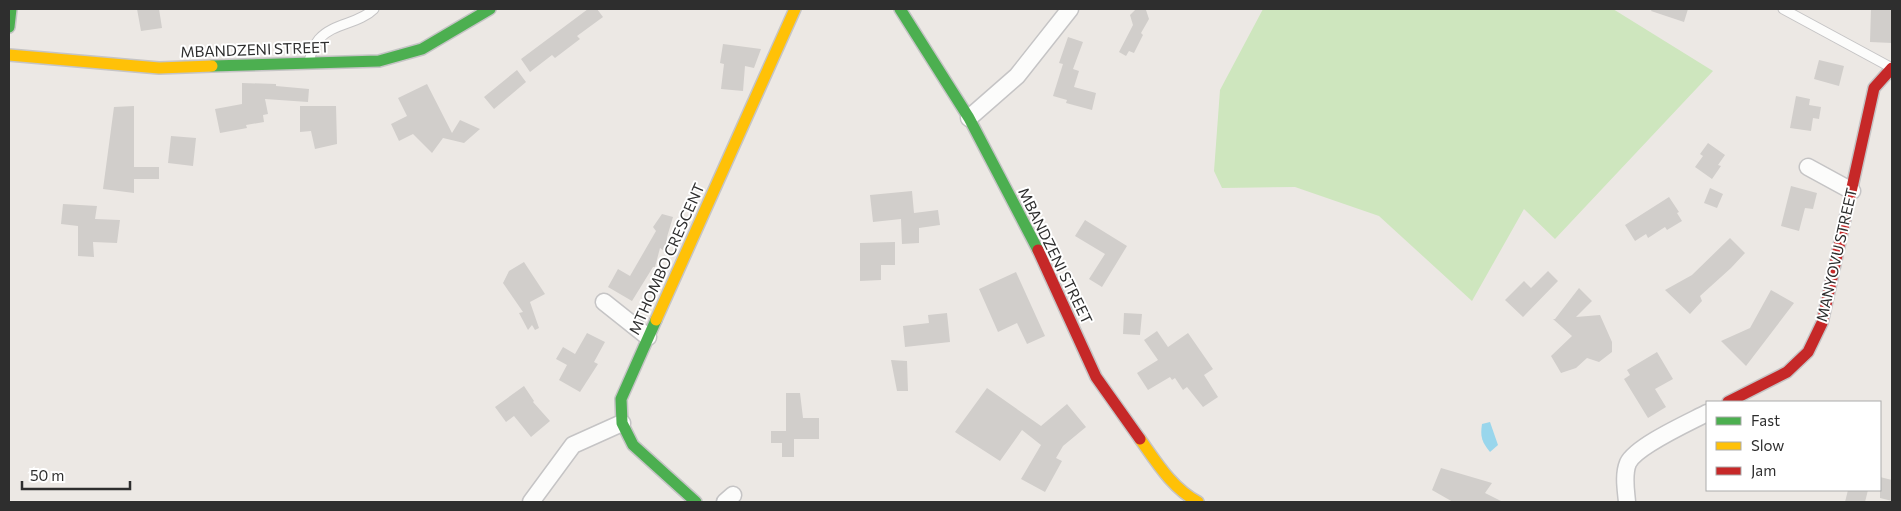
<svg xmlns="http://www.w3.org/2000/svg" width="1901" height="511" font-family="Commissioner,sans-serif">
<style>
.green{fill:#cee6be}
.water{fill:#99d6ec}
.building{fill:#d1cecb}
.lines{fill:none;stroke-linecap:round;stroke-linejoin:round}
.lane-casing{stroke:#c5c4c5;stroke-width:11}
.street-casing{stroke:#c5c4c5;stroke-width:19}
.fast-casing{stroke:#c5c4c5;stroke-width:14}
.slow-casing{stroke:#c5c4c5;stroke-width:14}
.jam-casing{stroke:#c5c4c5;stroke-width:14}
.lane{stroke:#fcfcfb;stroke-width:9}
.street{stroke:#fcfcfb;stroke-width:16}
.fast{stroke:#4caf50;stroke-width:11}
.slow{stroke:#ffc107;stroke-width:11}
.jam{stroke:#c62828;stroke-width:11}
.labels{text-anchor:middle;stroke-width:4;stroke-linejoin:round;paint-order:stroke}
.street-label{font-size:15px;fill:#2e2e2e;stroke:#fff}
</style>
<rect width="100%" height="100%" fill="#ece8e4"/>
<!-- green -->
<path class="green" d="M1263,9H1613L1713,71L1555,239L1524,209L1472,301L1379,216L1295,187L1222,188L1214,171L1220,90Z"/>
<!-- water -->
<path class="water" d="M1490,422L1498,445L1490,452C1482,442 1480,437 1482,424Z"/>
<!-- building -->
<path class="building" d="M137,9H159L162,28L141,31Z
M588,9H597L603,17L577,36L580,39L555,58L552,55L530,72L521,59Z
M1136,9L1146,10L1149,19L1141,33L1143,35L1134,53L1129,51L1126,56L1119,52L1133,25L1130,15Z
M1652,9H1688L1684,22L1651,11Z
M1871,9H1892V43L1870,42Z
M1068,37L1083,42L1073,69L1079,71L1074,87L1096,93L1092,110L1066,103L1067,100L1053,96L1063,64L1059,63Z
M723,44L761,49L754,68L745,66L743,91L721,89L724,64L720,63Z
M1819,60L1844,66L1839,86L1814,79Z
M517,70L526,82L494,109L484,97Z
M242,83L276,84V86L309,89L308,102L265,99L268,114L263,115L264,122L246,125L247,128L220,133L215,109L242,104Z
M427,84L452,133L460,120L480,129L464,143L443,138L432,153L413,134L399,141L391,124L407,116L398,98Z
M1796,96L1810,99L1809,105L1821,107L1819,119L1813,118L1811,131L1790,128Z
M134,106V167H159V179H134V193L103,189L114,107Z
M300,106H336L337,144L315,149L311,131L300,132Z
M171,136L196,138L193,166L168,163Z
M1708,143L1725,155L1718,165L1721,166L1712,179L1695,167L1703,156L1700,154Z
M1791,186L1817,193L1813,209L1805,208L1799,231L1781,226Z
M1710,188L1723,194L1717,208L1704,203Z
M912,191L914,213L938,210L940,225L919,228V243L902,244L901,219L873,222L870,195Z
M1669,197L1679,212L1677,213L1682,221L1667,230L1665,227L1648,238L1646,234L1635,241L1625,225Z
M63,204L97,206L95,219L120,220L117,243L93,242L94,257L78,256V226L61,224Z
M662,214L673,217L667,237L666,252L660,248L655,267H653L632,301L608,287L618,269L630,276L656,231L653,227Z
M1085,220L1127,246L1102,287L1089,279L1105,254L1075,236Z
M1730,238L1745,253L1731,268L1700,296L1702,301L1690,314L1665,290L1692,275Z
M895,242V265H881V280L860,281V243Z
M524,262L545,294L530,302L539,328L535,330L532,325L528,330L519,313L523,312L503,283L509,271Z
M1548,271L1558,281L1523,317L1505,300L1524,281L1531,288Z
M1016,272L1045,336L1027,344L1017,323L998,332L979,289Z
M1579,288L1592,301L1576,317L1600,315L1612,342V352L1599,362L1587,358L1576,368L1561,373L1551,356L1572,336L1553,319H1555Z
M1771,290L1794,303L1746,366L1721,341L1750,328Z
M947,313L950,342L905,347L903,326L929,323L928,315Z
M1124,313L1142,314L1140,335L1123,334Z
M1157,331L1168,347L1188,333L1213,369L1204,375L1218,397L1203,407L1187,387L1183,390L1175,378L1172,380L1170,377L1148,390L1137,373L1158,360L1144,340Z
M587,333L605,342L594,362L598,364L580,392L559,380L567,365L556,359L563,347L575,354Z
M1657,352L1673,379L1655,389L1666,407L1648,418L1624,379L1630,375L1627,370Z
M891,360L907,361L908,391H897Z
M524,386L534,401L533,402L550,421L531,437L514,416L506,422L495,407Z
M987,388L1041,426L1067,404L1086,427L1063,446L1056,458L1062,461L1045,492L1021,479L1041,445L1022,430L1000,461L955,432Z
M786,393H800L803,418H819V439H794V457H782V443H771V431H786Z
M1441,468L1492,483L1485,493L1503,502H1453L1432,490Z
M1880,477L1892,480V501L1880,498Z
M1848,490H1868L1865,502H1845Z"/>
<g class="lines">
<!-- lane casing -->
<g class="lane-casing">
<path id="lane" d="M1783,9L1892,68
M309,61C311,54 314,45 319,39C333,23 359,24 374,9"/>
</g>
<!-- street casing -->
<g class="street-casing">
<path id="street" d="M969,118L1017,76L1070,9
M1808,167L1852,191
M604,302L648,337
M531,502L573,445L622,423
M725,502L733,495
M1627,502C1626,490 1623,475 1628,463C1636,446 1690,422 1707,413"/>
</g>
<!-- fast casing -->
<g class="fast-casing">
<path id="fast" d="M900,9L969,118L1038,250
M9,27L11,9
M212,66L379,61L422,49L490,9
M656,320L621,399L622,423L633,445L696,502"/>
</g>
<!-- slow casing -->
<g class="slow-casing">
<path id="slow" d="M9,55L159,68L212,66
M656,320L795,9
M1140,439C1157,463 1172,488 1198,502"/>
</g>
<!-- jam casing -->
<g class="jam-casing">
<path id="jam" d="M1038,250L1096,377L1140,439
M1728,402L1787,372L1808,352L1822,323L1874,88L1892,68"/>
</g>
<!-- lane -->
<use href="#lane" class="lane"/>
<!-- street -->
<use href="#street" class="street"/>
<!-- fast -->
<use href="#fast" class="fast"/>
<!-- slow -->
<use href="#slow" class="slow"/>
<!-- jam -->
<use href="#jam" class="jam"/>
</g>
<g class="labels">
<!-- street labels -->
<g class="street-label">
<text transform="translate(255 50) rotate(-2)" y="5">MBANDZENI STREET</text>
<text transform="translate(1837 255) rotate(-77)" y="5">MANYOVU STREET</text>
<text transform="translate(1055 256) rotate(64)" y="5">MBANDZENI STREET</text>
<text transform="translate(667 259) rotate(-66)" y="5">MTHOMBO CRESCENT</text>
</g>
</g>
<!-- border -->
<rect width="1901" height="511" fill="none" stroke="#2e2e2e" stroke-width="20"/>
<!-- legend -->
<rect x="1706" y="401" width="175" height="90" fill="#ffffff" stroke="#ababab"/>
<rect x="1716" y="417" width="25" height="8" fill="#4caf50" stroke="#ababab"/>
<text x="1751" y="426" font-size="15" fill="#2e2e2e">Fast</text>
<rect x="1716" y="442" width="25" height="8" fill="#ffc107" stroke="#ababab"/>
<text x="1751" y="451" font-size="15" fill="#2e2e2e">Slow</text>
<rect x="1716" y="467" width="25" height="8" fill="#c62828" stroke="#ababab"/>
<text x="1751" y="476" font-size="15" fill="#2e2e2e">Jam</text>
<!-- scale -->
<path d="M22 481v8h108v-8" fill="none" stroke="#2e2e2e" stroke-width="2.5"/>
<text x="30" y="481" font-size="15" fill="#2e2e2e" stroke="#ffffff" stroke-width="4" paint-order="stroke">50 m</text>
</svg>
